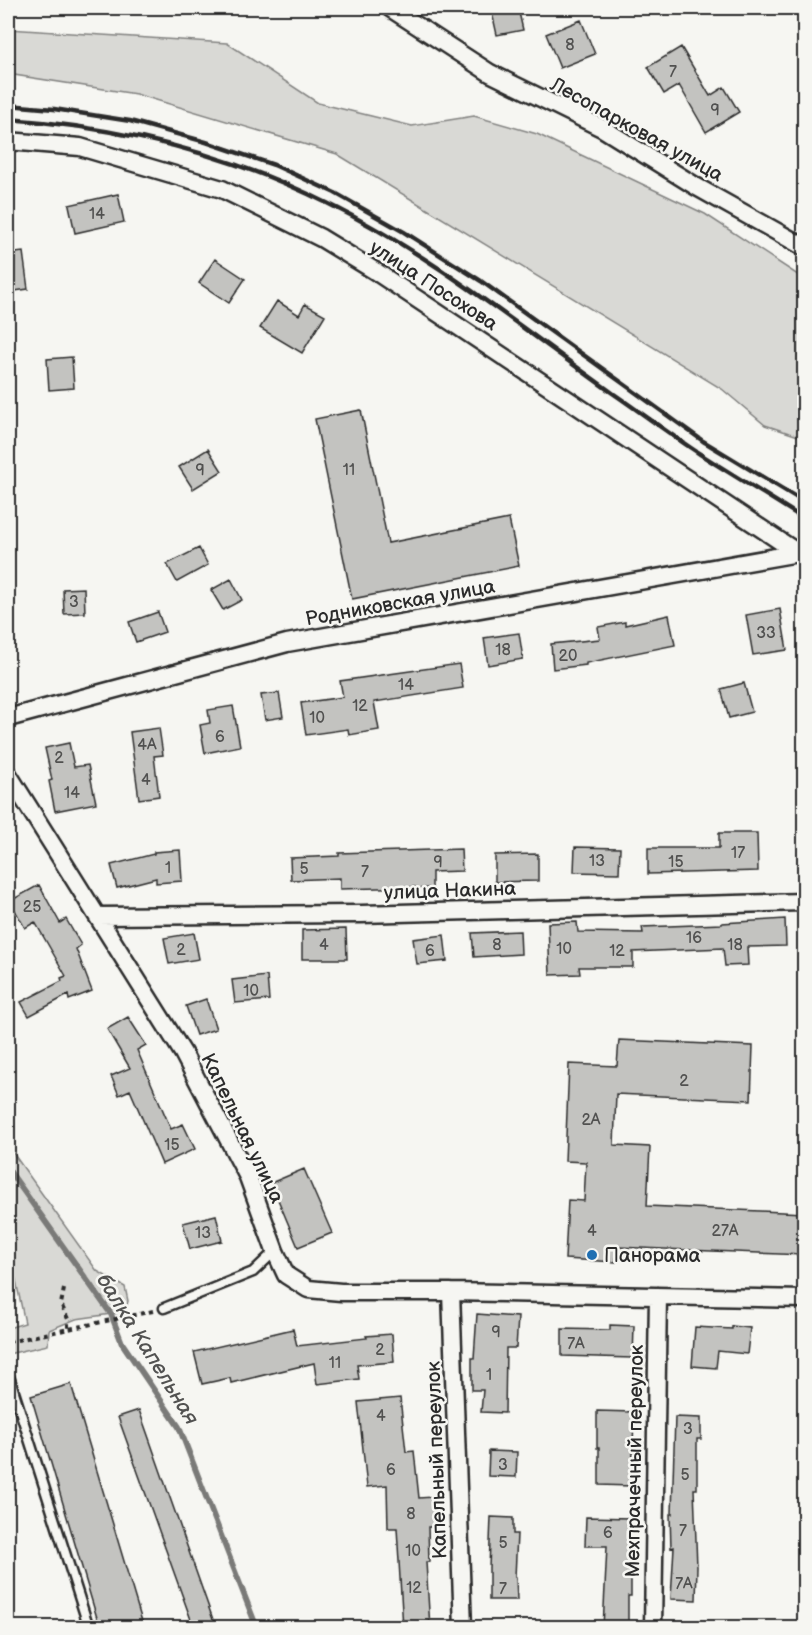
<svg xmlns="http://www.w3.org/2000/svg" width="812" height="1635" font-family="'Balsamiq Sans',sans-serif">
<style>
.green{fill:#d9d9d5;stroke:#828280;stroke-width:1.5}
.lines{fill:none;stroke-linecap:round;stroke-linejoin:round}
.stream{stroke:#7a7a78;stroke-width:6}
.building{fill:#c3c3c0;stroke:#2b2b2b;stroke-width:1.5}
.service-casing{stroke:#2b2b2b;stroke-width:13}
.minor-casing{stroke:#2b2b2b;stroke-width:21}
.path{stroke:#2b2b2b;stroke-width:4;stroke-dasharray:4.5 4.5;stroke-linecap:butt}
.service{stroke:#f6f6f2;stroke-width:8}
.minor{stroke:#f6f6f2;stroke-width:16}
.rail{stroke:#2b2b2b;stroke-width:4.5}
.poi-dot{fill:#1f6fb2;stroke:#f6f6f2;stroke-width:2}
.labels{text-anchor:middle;stroke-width:5;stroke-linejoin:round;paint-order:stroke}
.number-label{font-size:16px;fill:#515150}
.street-label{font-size:20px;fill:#2b2b2b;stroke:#f6f6f2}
.poi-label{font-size:20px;fill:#2b2b2b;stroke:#f6f6f2;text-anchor:start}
.water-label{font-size:21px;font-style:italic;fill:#525251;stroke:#f6f6f2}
</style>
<rect width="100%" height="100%" fill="#f6f6f2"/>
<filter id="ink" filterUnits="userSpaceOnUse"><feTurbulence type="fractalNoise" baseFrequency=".0167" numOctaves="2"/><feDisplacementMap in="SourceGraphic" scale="12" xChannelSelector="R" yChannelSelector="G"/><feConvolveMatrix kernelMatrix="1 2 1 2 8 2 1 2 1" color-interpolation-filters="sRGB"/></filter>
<g filter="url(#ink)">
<!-- green -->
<path class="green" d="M8,29L227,43L318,103L412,126L474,116L537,134L705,214L804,279V438L765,425L722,389L337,154L136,94L8,74Z
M8,1146L97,1271L125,1287L128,1301L125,1312L76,1319L49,1330L48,1345L8,1354V1328L25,1323L8,1243Z"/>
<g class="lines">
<!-- stream -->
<path class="stream" d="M8,1169L111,1314L122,1343L179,1427L257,1628"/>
</g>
<!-- building -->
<path class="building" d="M491,8H518L523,30L497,35Z
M581,20L595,54L560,68L546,34Z
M681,47L710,96L724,87L739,112L706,132L679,85L664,94L648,67Z
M118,194L124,222L75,233L69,205Z
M23,252L28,289L8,292V254Z
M215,259L245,279L229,303L199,283Z
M277,301L299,315L305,304L325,315L302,353L260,328Z
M72,357L74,388L49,390L47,359Z
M361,410L388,543L509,519L519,566L352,599L315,419Z
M208,449L222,471L193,489L179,467Z
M199,548L208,565L177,582L167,564Z
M231,579L242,600L223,610L211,590Z
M84,588L85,613L64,614L63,589Z
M780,609L787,650L753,655L746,615Z
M158,612L165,632L136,642L129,622Z
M669,615L675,645L586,663V665L553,669L551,644L600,639L598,627L625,622V625Z
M519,633L523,659L488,665L484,638Z
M459,664L463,688L374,702L379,730L349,735L348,729L306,735L301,703L343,697L340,681Z
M744,683L752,712L729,718L721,689Z
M279,693L283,717L265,720L261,695Z
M233,706L240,746L205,753L200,725L210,723L208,710Z
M159,728L163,755L154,756L159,796L139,799L130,732Z
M69,743L74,767L88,765L96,803L55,811L49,781L52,780L45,748Z
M719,833H757L758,871L648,874V848H719Z
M575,847L620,848L619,873L574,872Z
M461,849L462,871L432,872V888L415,889V887L340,889V878L291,880L290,858L339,856V853Z
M180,850L182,881L156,883V878L117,888L111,865L154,854V852Z
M538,854V881L495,882V855Z
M39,885L60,923L66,919L81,945L76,949L92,991L69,1000L68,995L29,1016L21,1002L62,981L61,978L66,976L35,922L25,928L10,901Z
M785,919L786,946L747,947L748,965L725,966L723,948L633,952V967H579L580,974L550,975L548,923L577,922L578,932L643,933L642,927L722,924V923Z
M346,929L347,959H302V930Z
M520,931L521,954L474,957L472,933Z
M194,933L199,959L169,964L164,938Z
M444,935L447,961L417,964L413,939Z
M267,976L269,1000L235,1003L232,980Z
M206,999L216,1029L196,1035L186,1006Z
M128,1017L146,1045L137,1050L171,1129L183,1124L195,1149L162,1164L130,1090L119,1095L111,1076L130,1068L107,1029Z
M619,1040L753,1046L751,1100L616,1094L614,1145L650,1147L647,1206L804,1213V1255L617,1247L616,1262L565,1259L568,1200L584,1201L586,1162L565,1161L569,1064L617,1066Z
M304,1169L332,1233L298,1247L271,1183Z
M216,1215L222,1241L190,1249L183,1223Z
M477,1314L518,1317L516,1348H506L505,1413L481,1412L483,1390H472V1358H474Z
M610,1325L634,1326L633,1358L562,1356V1329L610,1330Z
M732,1326L750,1328L747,1354L718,1351L716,1368L692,1366L695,1327L732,1329Z
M293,1329L297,1346L367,1338L366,1336L392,1334L394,1362L357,1365L359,1379L317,1384L314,1363L231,1383L230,1378L202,1384L194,1352Z
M71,1384L144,1628H100L31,1396Z
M400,1398L406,1452L414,1451L419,1498L433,1497L434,1527H428L429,1562H426L430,1628H403L397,1528H388L387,1485L367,1487L358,1402Z
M139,1410L216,1628H194L118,1417Z
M597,1411L634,1412L632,1486L599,1485V1448H597Z
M675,1417L701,1418V1439H697V1489H694L697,1567L696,1600L671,1599L674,1547L671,1548L670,1514H672Z
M489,1451L517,1452L516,1477L488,1476Z
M491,1517L513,1518V1534H517L515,1577H516L517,1600H489V1568Z
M586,1517L630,1518L629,1575H631V1596H628V1628H603L607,1546H585Z"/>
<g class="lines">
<!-- service casing -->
<g class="service-casing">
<path id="service" d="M164,1308L253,1272L275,1251
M8,1376H9L89,1628"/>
</g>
<!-- minor casing -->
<g class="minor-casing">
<path id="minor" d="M390,8L490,73L602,128L697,187L804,247
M8,141L80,147L222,189L321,238L375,271L798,553
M8,718L287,643L798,553L801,555
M8,774L183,1053L248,1177L275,1251L286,1275L308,1289L341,1292H451L804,1299
M97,916L361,914L804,902
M451,1292L463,1628
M653,1628L658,1296"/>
</g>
<!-- path -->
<path class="path" d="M64,1289L61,1304L68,1319V1330
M8,1342L153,1311"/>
<!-- service -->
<use href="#service" class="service"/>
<!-- minor -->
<use href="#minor" class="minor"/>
<!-- rail -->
<path class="rail" d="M8,105L54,109L130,121L206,142L274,165L335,193L404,232L481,281L703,441L804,502
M8,119C118,127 227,153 327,203C431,254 520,327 614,394C643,414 671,435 700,454C734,476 770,497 804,519"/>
</g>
</g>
<!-- markers -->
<circle class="poi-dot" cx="592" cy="1255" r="6"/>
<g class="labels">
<!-- number labels -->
<g class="number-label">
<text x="570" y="50">8</text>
<text x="673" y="77">7</text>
<text x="715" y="115">9</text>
<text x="97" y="219">14</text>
<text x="200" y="475">9</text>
<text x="349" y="475">11</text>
<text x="74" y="607">3</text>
<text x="766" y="638">33</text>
<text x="503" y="655">18</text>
<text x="568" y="661">20</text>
<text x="406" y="690">14</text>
<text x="360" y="711">12</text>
<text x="317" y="723">10</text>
<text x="220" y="742">6</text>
<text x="147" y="750">4А</text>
<text x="59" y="763">2</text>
<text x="146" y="785">4</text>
<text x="72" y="798">14</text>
<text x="738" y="858">17</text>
<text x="597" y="866">13</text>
<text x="438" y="867">9</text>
<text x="676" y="867">15</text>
<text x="168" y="873">1</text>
<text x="304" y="874">5</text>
<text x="365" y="877">7</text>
<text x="32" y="912">25</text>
<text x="694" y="943">16</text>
<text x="324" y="950">4</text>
<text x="497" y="950">8</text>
<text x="735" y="950">18</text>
<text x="564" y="954">10</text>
<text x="181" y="955">2</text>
<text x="430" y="956">6</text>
<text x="617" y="956">12</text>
<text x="251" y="996">10</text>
<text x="684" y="1086">2</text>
<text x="591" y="1125">2А</text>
<text x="172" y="1150">15</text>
<text x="592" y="1236">4</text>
<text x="725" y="1236">27А</text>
<text x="203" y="1238">13</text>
<text x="496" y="1337">9</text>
<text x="576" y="1349">7А</text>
<text x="380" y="1355">2</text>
<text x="335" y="1368">11</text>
<text x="489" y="1380">1</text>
<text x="381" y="1421">4</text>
<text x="688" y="1434">3</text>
<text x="503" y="1470">3</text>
<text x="391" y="1475">6</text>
<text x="685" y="1480">5</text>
<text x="411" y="1519">8</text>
<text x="683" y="1536">7</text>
<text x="608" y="1538">6</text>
<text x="503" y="1548">5</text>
<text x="413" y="1556">10</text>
<text x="684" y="1589">7А</text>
<text x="414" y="1593">12</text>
<text x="503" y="1594">7</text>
</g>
<!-- street labels -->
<g class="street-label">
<text transform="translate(637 129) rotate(29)" y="7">Лесопарковая улица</text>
<text transform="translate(434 285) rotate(33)" y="7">улица Посохова</text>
<text transform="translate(400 602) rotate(-10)" y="7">Родниковская улица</text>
<text transform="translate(450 890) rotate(-2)" y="7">улица Накина</text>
<text transform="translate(243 1128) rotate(64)" y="7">Капельная улица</text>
<text transform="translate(436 1460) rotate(-92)" y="7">Капельный переулок</text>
<text transform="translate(634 1461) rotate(-89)" y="7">Мехпрачечный переулок</text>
</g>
<!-- poi labels -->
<g class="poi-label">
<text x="604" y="1262">Панорама</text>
</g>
<!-- water labels -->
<g class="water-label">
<text transform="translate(148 1349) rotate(58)" y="7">балка Капельная</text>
</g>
</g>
<!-- margin -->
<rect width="812" height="1635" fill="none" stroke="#f6f6f2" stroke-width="30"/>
<rect x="15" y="15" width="782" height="1605" fill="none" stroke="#2b2b2b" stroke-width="2" filter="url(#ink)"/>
</svg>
